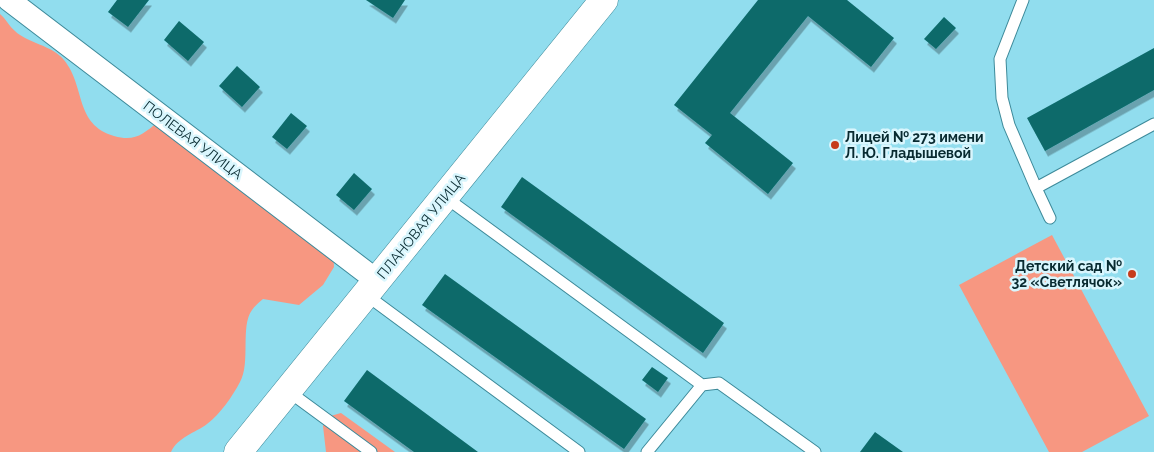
<svg xmlns="http://www.w3.org/2000/svg" width="1154" height="452" font-family="Raleway,sans-serif">
<style>
.green{fill:#f79781}
.building{fill:#0b6a6a;filter:url(#shadow)}
.lines{fill:none;stroke-linecap:round;stroke-linejoin:round}
.service-casing{stroke:#3d8a9a;stroke-width:13}
.minor-casing{stroke:#3d8a9a;stroke-width:24}
.tertiary-casing{stroke:#3d8a9a;stroke-width:29}
.service{stroke:#fff;stroke-width:11}
.minor{stroke:#fff;stroke-width:22}
.tertiary{stroke:#fff;stroke-width:28}
.poi-dot{fill:#c63c1c;stroke:#d9f6fd;stroke-width:2}
.labels{text-anchor:middle;stroke-width:5;stroke-linejoin:round;paint-order:stroke}
.poi-label{font-size:14px;font-weight:bold;fill:#082a30;stroke:#d9f6fd;text-anchor:start}
.street-label{font-size:14px;fill:#082a30;stroke:#d9f6fd}
</style>
<defs>
<filter id="shadow"><feDropShadow dx="3" dy="5.5" stdDeviation="0" flood-color="#0004"/></filter>
</defs>
<rect width="100%" height="100%" fill="#91ddee"/>
<!-- green -->
<path class="green" d="M0,14C6,19 9,26 15,31C27,43 52,45 64,60C86,87 74,124 114,136C135,142 143,134 158,122L333,249L334,267L323,285L299,305L263,299C259,302 255,306 252,310C240,326 251,363 240,382C232,397 221,413 207,424C195,433 178,437 171,452H0Z
M1052,235L1149,416L1082,452H1049L959,285Z
M341,413L395,452H326L323,426L327,417Z"/>
<!-- building -->
<path class="building" d="M117,0H149L128,27L108,12Z
M366,0H405L393,18Z
M758,0H847L894,38L871,67L808,16L730,113L793,163L768,194L705,143L712,135L674,105Z
M944,17L956,28L936,49L924,39Z
M179,21L204,42L188,61L164,40Z
M1154,48V90L1045,151L1027,118Z
M237,66L260,87L242,107L219,86Z
M291,113L307,126L287,149L272,137Z
M354,173L372,189L354,210L336,195Z
M522,177L724,323L703,353L501,207Z
M445,274L646,419L624,449L422,305Z
M652,367L668,378L658,392L642,380Z
M367,370L478,452H414L344,401Z
M875,432L903,452H860Z"/>
<g class="lines">
<!-- service casing -->
<g class="service-casing">
<path id="service" d="M1023,0L1000,59L1002,98L1009,125L1036,188L1154,124
M1036,188L1050,218
M445,197L702,385L719,383L815,452
M365,294L579,452
M288,391L371,452
M647,452L702,385"/>
</g>
<!-- minor casing -->
<g class="minor-casing">
<path id="minor" d="M9,0L376,280"/>
</g>
<!-- tertiary casing -->
<g class="tertiary-casing">
<path id="tertiary" d="M238,452L604,0"/>
</g>
<!-- service -->
<use href="#service" class="service"/>
<!-- minor -->
<use href="#minor" class="minor"/>
<!-- tertiary -->
<use href="#tertiary" class="tertiary"/>
</g>
<!-- markers -->
<g class="poi-dot">
<circle cx="835" cy="145" r="5"/>
<circle cx="1132" cy="274" r="5"/>
</g>
<g class="labels">
<!-- poi labels -->
<g class="poi-label">
<text x="845" y="142">Лицей № 273 имени<tspan x="845" dy="16">Л. Ю. Гладышевой</tspan></text>
<text x="1122" y="271" text-anchor="end">Детский сад №<tspan x="1122" dy="16">32 «Светлячок»</tspan></text>
</g>
<!-- street labels -->
<g class="street-label">
<text transform="translate(193 140) rotate(37)" y="5">ПОЛЕВАЯ УЛИЦА</text>
<text transform="translate(421 226) rotate(-51)" y="5">ПЛАНОВАЯ УЛИЦА</text>
</g>
</g>
</svg>
